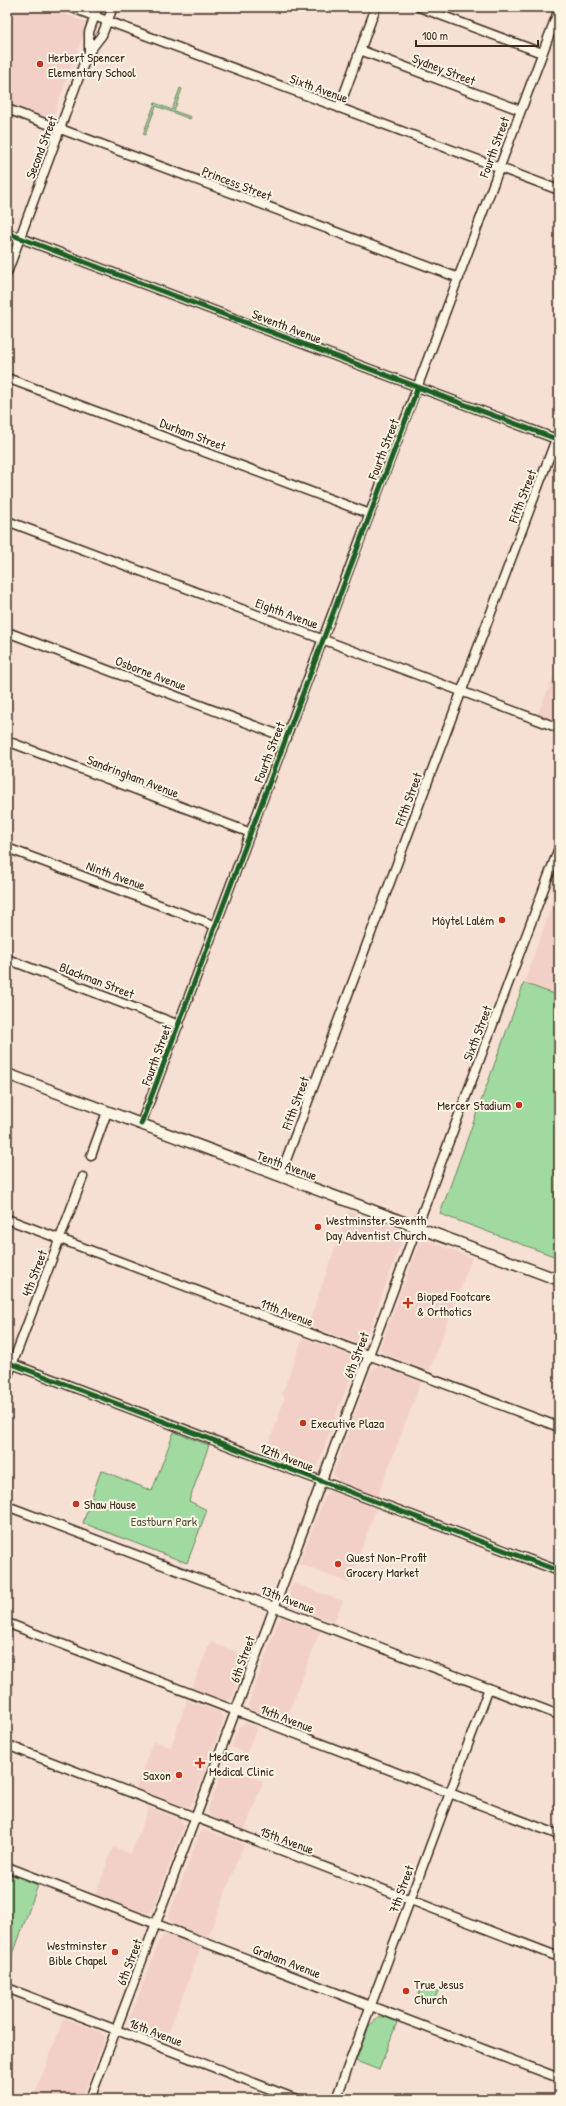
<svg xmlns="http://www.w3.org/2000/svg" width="566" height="2106" font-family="'Patrick Hand',sans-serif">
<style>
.built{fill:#f2d0c7}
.green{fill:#a0daa0;stroke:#6e825f}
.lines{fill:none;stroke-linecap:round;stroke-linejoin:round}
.minor-casing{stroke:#3b2a1e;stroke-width:11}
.major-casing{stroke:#3b2a1e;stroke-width:13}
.minor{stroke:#fcf5e5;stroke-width:8}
.major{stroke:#fcf5e5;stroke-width:10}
.cycleway-casing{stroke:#fcf5e5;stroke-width:8}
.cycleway{stroke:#1b5e20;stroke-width:5}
.poi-dot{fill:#c8321e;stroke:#fcf5e5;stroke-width:1.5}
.labels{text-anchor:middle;stroke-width:4;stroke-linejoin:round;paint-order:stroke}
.poi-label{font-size:13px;fill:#3b2a1e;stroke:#fcf5e5;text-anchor:start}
.street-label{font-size:13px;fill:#3b2a1e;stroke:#fcf5e5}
.park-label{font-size:13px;fill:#54563e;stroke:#fcf5e5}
</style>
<rect width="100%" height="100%" fill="#f6dfd3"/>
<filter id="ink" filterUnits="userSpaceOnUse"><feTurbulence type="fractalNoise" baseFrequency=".025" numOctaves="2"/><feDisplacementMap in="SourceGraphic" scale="8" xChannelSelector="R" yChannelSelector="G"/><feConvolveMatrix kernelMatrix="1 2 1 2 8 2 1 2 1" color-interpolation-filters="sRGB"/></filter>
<g filter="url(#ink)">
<!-- built -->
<path class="built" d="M7,7H46L88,23L51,121L7,104Z
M559,664V728L536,718Z
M554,899L559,901V996L524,983Z
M348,1211L400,1230L403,1238L365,1341L358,1344L308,1325Z
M426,1240L472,1258L429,1371L383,1353L380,1348L419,1243L421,1241Z
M303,1338L352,1356L356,1362L317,1467L313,1471L265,1454L285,1397L282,1393Z
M379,1366L421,1382L377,1498L341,1484L333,1474L371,1370L375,1367Z
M332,1492L376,1509L349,1583L299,1564L325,1496L328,1493Z
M293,1583L343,1601L334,1622L288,1604L287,1598Z
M282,1618L320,1631L285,1723L251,1710L248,1705L278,1622Z
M210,1642L248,1656L232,1698L229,1700H224L192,1688Z
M187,1700L220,1712L224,1719L192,1804L187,1807L136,1788L153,1741L171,1747Z
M246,1723L257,1727L247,1753L231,1747L239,1727Z
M224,1767L263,1781L245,1830L212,1817L209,1813L208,1809Z
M149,1807L180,1819L184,1826L152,1911L146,1914L95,1896L113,1847L131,1854Z
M204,1830L244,1844L208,1938L175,1926L168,1918L199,1834Z
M169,1935L201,1947L165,2042L133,2030L129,2021L159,1941L163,1936Z
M64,2018L101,2032L105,2037L82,2099H33Z"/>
<!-- green -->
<path class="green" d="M180,88L182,89L174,111L191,117L190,119L156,106L145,135L143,134L155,103L172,110Z
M524,983L559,996V1258L440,1214Z
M174,1432L209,1445L189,1501L207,1510L187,1563L83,1523L101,1470L152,1491Z
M7,1873L38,1885L7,1971Z
M422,1985L438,1991L432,2005L417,1999Z
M379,2017H385L397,2022L379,2070L356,2061L369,2026Z"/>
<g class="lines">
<!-- minor casing -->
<g class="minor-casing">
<path id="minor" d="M70,7L559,190
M419,7L542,53
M360,50L520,110
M89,52V32L98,7
M339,108L376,7
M7,109L459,278
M7,233L559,440
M7,273L83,66L89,52L102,35L113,7
M7,378L370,514
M7,521L559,728
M7,632L287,738
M7,741L251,833
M7,848L216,926
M7,959L179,1025
M141,1124L559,9
M91,1156L107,1112
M280,1176L559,431
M7,1219L559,1427
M7,1362L559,1571
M7,1378L83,1177
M7,1506L559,1715
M7,1623L559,1835
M7,1745L559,1957
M7,1867L559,2078
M7,1988L296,2099
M90,2099L559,848
M336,2099L489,1688"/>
</g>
<!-- major casing -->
<g class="major-casing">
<path id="major" d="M7,1074L559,1280"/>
</g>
<!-- minor -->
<use href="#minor" class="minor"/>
<!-- major -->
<use href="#major" class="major"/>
<!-- cycleway casing -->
<g class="cycleway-casing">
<path id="cycleway" d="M7,233L559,440
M141,1124L418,387
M7,1378L12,1364L559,1571"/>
</g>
<!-- cycleway -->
<use href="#cycleway" class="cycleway"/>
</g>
</g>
<!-- markers -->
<g class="poi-dot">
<circle cx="40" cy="64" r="4"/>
<circle cx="502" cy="920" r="4"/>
<circle cx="519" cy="1105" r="4"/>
<circle cx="318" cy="1227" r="4"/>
<path d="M406 1297h4v4h4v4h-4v4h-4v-4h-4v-4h4z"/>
<circle cx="303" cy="1423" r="4"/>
<circle cx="76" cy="1504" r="4"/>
<circle cx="338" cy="1564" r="4"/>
<path d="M198 1757h4v4h4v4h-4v4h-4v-4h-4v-4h4z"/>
<circle cx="179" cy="1775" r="4"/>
<circle cx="115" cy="1952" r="4"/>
<circle cx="406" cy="1991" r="4"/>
</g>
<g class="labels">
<!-- poi labels -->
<g class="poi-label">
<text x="48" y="62">Herbert Spencer<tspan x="48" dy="15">Elementary School</tspan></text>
<text x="494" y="925" text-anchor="end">Móytel Lalém</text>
<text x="511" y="1110" text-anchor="end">Mercer Stadium</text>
<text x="326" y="1225">Westminster Seventh<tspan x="326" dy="15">Day Adventist Church</tspan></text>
<text x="417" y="1301">Bioped Footcare<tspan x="417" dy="15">&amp; Orthotics</tspan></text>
<text x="311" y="1428">Executive Plaza</text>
<text x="84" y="1509">Shaw House</text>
<text x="346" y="1562">Quest Non-Profit<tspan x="346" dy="15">Grocery Market</tspan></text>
<text x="209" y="1761">MedCare<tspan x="209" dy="15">Medical Clinic</tspan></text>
<text x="171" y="1780" text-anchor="end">Saxon</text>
<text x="107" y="1950" text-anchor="end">Westminster<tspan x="107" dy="15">Bible Chapel</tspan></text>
<text x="414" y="1989">True Jesus<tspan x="414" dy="15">Church</tspan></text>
</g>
<!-- street labels -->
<g class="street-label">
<text transform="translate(444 69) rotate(21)" y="5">Sydney Street</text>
<text transform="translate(319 88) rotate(20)" y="5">Sixth Avenue</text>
<text transform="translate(41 147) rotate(-69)" y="5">Second Street</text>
<text transform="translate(494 147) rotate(-70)" y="5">Fourth Street</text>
<text transform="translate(237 183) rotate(21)" y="5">Princess Street</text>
<text transform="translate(287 326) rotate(21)" y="5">Seventh Avenue</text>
<text transform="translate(193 434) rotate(21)" y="5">Durham Street</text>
<text transform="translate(383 449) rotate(-69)" y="5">Fourth Street</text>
<text transform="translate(522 496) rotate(-69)" y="5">Fifth Street</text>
<text transform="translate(287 613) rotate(20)" y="5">Eighth Avenue</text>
<text transform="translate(151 673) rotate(21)" y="5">Osborne Avenue</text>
<text transform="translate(269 752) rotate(-69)" y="5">Fourth Street</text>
<text transform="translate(133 776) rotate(21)" y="5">Sandringham Avenue</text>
<text transform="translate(408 799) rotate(-70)" y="5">Fifth Street</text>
<text transform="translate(116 875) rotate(20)" y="5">Ninth Avenue</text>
<text transform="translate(97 980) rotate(21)" y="5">Blackman Street</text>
<text transform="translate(477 1033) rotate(-69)" y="5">Sixth Street</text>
<text transform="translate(156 1055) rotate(-70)" y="5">Fourth Street</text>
<text transform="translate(295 1103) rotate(-70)" y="5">Fifth Street</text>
<text transform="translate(287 1165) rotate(20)" y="5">Tenth Avenue</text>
<text transform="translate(34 1273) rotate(-69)" y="5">4th Street</text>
<text transform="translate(287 1312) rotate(21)" y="5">11th Avenue</text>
<text transform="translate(356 1355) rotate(-69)" y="5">6th Street</text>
<text transform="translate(287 1457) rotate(21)" y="5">12th Avenue</text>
<text transform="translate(288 1599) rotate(21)" y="5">13th Avenue</text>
<text transform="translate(242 1659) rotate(-70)" y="5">6th Street</text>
<text transform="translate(287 1718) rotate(21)" y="5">14th Avenue</text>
<text transform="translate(287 1840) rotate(20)" y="5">15th Avenue</text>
<text transform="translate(401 1889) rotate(-70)" y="5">7th Street</text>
<text transform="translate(287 1961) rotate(21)" y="5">Graham Avenue</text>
<text transform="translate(129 1962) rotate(-69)" y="5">6th Street</text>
<text transform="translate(156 2032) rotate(21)" y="5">16th Avenue</text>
</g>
<!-- park labels -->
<g class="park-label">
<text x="164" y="1526">Eastburn Park</text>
</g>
</g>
<!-- margin -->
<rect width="566" height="2106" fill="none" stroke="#fcf5e5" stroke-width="24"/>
<rect x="12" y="12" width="542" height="2082" fill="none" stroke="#3b2a1e" stroke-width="1.5" filter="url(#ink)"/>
<!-- scale -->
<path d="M416 40v6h122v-6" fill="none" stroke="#3b2a1e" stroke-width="2"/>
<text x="422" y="40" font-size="12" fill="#3b2a1e" stroke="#fcf5e5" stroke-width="3" paint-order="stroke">100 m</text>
</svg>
